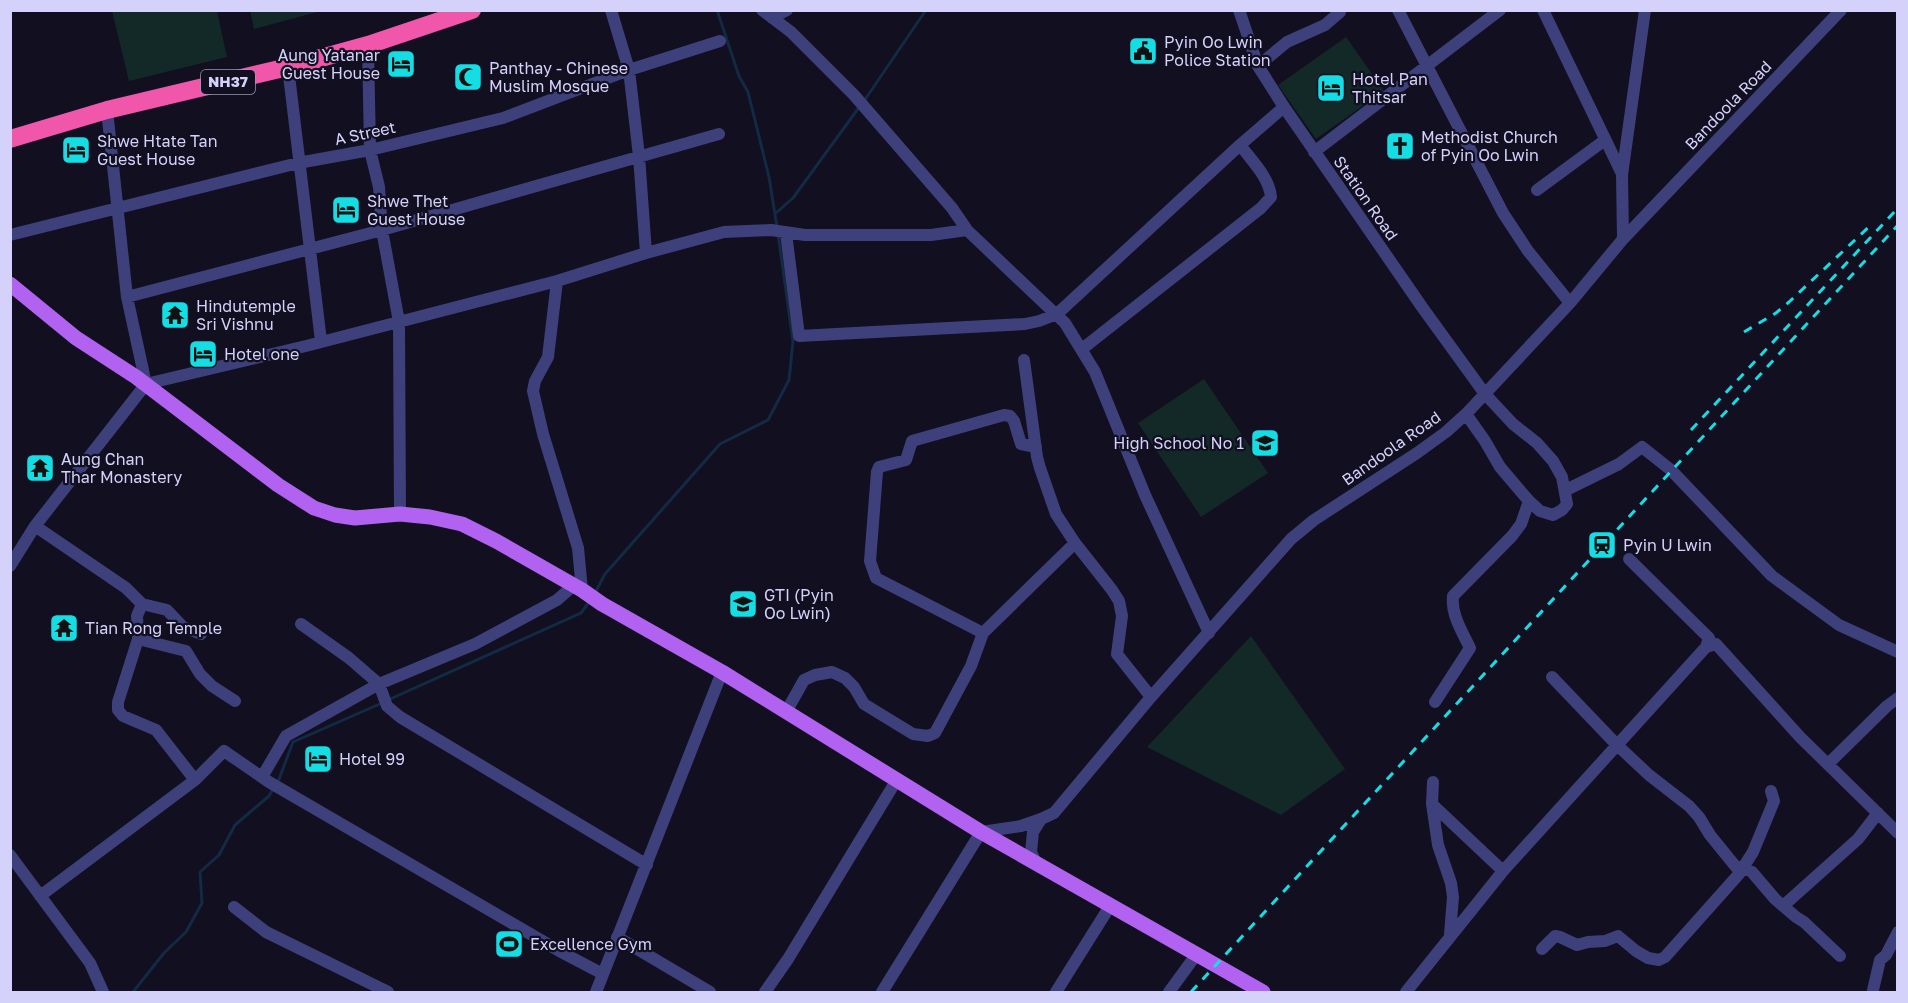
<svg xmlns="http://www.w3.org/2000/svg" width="1908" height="1003" font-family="'Golos Text',sans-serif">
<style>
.green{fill:#122927}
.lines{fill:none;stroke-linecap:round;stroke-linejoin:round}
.stream{stroke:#132a45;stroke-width:3}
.minor{stroke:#3e407b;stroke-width:12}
.major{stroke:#b262f1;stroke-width:15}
.highway{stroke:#f057ab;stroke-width:18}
.rail{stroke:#14dde4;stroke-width:3;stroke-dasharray:9 8;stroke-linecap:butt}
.labels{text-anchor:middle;stroke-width:4.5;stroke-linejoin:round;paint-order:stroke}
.shield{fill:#110f20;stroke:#9a98b9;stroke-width:1.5}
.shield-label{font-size:15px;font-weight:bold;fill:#d4d2fb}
.poi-label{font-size:16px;fill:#d4d2fb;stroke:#110f20;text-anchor:start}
.street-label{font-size:16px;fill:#d4d2fb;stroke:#110f20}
</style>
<rect width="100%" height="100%" fill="#110f20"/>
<!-- green -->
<path class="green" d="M250,10H321V11L254,29Z
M112,11H217L227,57L129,81Z
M1346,37L1384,91L1316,139L1278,85Z
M1204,379L1268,473L1201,517L1138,423Z
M1251,636L1345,769L1281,815L1147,747Z"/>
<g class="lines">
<!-- stream -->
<path class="stream" d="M717,10L739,76L748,92L769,177L777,227
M864,101L926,10
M776,213L793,198L860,106
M594,595L605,574L720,444L768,420L789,380L793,341L778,234
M388,700L581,613L589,602
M278,782L293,742L382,703
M133,992L164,953L186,932L202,903L200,872L219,855L235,825L269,796L274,787"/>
<!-- minor -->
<path class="minor" d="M611,10L629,70L639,156L646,253
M762,10L791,32L854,95L952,208L967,230L1065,323L1095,372L1145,495L1209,633
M1239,10L1258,66L1284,107L1422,307L1485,394L1513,424L1537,443L1553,461L1562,477L1567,504L1562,510L1553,515L1540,511L1529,501L1500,467L1485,441L1466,414
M1398,10L1503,213L1528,251L1570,303
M1543,10L1622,174
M772,18L787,10
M368,45L370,150L379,187L382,230L399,322L400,514
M1258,66L1287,42L1325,25L1340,12
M288,67L321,341
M107,110L127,297L146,384
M1314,152L1500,10
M1537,190L1605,140
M786,233L799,336L1025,324L1039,321L1057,314L1240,145L1284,107
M10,235L298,163L370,150L503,118L629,70L720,41
M1623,239L1622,175L1645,10
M557,281L548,357L535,381L533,391L543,434L578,548L582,590
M127,297L382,230L719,134
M1082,349L1261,208L1271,197C1269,177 1252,161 1240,145
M1024,360L1037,457L1040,468L1056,514L1075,543L1112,590L1119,601L1122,616L1117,654L1151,697
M1566,490L1619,464L1642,447L1671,470L1772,576L1839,625L1898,652
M35,526L126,588L142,604L137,616L138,639L118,702V710L123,716L156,730L195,780
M1629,559L1709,638L1706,647
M10,566L35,526L146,384L306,346L557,281L646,253L724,232L771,230L805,235H931L967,230
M573,586L557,600L475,644L379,684L387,706L400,717L647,865
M142,604L167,610L183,627L201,634
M983,633L876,578L870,561L877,472L879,467L906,460L912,441L1004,415L1010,416L1014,421L1021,444L1036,447
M138,639L186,651L200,674L212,686L235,701
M1552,677L1616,744L1649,775L1689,806L1699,817L1710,835L1736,867H1743L1752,872L1775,899L1796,917L1804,922L1840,956
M1435,702L1470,648C1462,631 1451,615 1453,596L1512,536L1521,524L1529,501
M786,712L804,680L815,675L832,672L845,678L854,687L864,704L913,734L928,736L935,733L971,666L983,633L1075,543
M1828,764L1887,706L1898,698
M262,777L286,736L379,684L349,658L301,624
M1433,782L1432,804L1438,845L1451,883L1453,897L1450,934
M1432,804L1503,871
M10,855L90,963L103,992
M1037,865L1031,852L1033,832L1041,819L1054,813L1151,697L1291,539L1314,520L1417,453L1446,432L1466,414L1570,303L1623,239L1841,10
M40,896L195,780L224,751L269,782L563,953L603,974
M1783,906L1858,839L1878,813
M234,907L266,932L388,992
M617,937L710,992
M1542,949L1555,936L1560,937L1577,945L1588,942L1605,941L1618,936L1636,951L1648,958L1659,960L1665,957L1739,874L1753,852L1774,801L1771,791
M1873,990L1880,960L1886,955L1898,932
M596,992L722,672
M765,992L788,959L896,781
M882,992L981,832L1021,826L1041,819
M1056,992L1110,906
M1169,992L1196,955
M1406,992L1503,871L1706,647L1716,644L1800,737L1898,833"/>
<!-- major -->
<path class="major" d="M10,284L76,338L136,377L278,485L314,508L335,515L355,518L400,514L430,517L462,524L496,541L582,590L602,604L722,672L981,832L1263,992"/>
<!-- highway -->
<path class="highway" d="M10,139L107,110L288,67L368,45L472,10"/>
<!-- rail -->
<path class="rail" d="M1744,332L1776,313L1789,302L1873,223
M1691,430L1898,208
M1191,992L1898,225"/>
</g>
<!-- icons -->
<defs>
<g id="civic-square" transform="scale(1.5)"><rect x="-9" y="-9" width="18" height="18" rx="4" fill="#14dde4" stroke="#110f20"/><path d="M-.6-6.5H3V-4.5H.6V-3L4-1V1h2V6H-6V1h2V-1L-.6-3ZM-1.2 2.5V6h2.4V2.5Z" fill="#111"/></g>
<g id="hotel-square" transform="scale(1.5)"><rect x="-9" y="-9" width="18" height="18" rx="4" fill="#14dde4" stroke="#110f20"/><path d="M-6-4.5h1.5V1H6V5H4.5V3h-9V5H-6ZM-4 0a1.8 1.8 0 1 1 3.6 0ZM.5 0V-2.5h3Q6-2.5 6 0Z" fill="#111"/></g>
<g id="mosque-square" transform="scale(1.5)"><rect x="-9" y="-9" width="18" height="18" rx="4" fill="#14dde4" stroke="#110f20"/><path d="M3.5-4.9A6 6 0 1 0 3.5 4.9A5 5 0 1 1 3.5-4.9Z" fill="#111"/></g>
<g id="church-square" transform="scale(1.5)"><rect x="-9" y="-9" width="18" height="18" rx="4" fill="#14dde4" stroke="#110f20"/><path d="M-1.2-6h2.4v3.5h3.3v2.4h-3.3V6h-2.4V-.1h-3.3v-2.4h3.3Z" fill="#111"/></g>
<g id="temple-square" transform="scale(1.5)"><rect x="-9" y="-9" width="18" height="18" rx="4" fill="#14dde4" stroke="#110f20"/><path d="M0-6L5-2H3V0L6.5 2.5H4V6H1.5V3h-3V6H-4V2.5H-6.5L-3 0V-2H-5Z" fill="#111"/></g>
<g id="school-square" transform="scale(1.5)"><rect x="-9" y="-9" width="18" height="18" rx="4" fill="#14dde4" stroke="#110f20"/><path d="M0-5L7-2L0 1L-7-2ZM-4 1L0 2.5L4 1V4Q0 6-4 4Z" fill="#111"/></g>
<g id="station-square" transform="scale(1.5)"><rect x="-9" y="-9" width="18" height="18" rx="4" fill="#14dde4" stroke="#110f20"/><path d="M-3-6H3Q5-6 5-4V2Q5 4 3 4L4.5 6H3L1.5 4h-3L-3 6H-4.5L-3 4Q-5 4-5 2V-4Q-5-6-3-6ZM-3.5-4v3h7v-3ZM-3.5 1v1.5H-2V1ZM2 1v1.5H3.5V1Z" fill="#111"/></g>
<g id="university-square" transform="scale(1.5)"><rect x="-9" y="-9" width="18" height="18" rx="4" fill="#14dde4" stroke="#110f20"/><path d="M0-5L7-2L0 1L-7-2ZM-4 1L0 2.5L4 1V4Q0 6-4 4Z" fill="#111"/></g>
<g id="stadium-square" transform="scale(1.5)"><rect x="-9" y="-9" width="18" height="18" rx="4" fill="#14dde4" stroke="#110f20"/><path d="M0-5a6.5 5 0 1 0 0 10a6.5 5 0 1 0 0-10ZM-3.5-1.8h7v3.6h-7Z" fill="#111"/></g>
</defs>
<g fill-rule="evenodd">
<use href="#civic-square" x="1143" y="51"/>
<use href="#hotel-square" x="401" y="64"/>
<use href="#mosque-square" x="468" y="77"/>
<use href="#hotel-square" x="1331" y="88"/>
<use href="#church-square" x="1400" y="146"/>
<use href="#hotel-square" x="76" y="150"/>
<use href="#hotel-square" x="346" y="210"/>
<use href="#temple-square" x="175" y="315"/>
<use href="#hotel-square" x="203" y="354"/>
<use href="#school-square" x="1265" y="443"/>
<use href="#temple-square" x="40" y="468"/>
<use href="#station-square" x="1602" y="545"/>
<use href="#university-square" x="743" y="604"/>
<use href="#temple-square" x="64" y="628"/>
<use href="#hotel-square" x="318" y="759"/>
<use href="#stadium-square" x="509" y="944"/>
</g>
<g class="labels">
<!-- shield labels -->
<rect class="shield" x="201" y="70" width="54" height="24" rx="4.5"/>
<g class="shield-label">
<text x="228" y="87">NH37</text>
</g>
<!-- poi labels -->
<g class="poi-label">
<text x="1164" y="48">Pyin Oo Lwin<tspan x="1164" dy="18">Police Station</tspan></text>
<text x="380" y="61" text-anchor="end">Aung Yatanar<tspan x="380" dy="18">Guest House</tspan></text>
<text x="489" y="74">Panthay - Chinese<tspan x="489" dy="18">Muslim Mosque</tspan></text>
<text x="1352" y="85">Hotel Pan<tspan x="1352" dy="18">Thitsar</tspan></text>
<text x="1421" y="143">Methodist Church<tspan x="1421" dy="18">of Pyin Oo Lwin</tspan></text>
<text x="97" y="147">Shwe Htate Tan<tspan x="97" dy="18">Guest House</tspan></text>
<text x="367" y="207">Shwe Thet<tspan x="367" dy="18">Guest House</tspan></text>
<text x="196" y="312">Hindutemple<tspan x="196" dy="18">Sri Vishnu</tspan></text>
<text x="224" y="360">Hotel one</text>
<text x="1244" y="449" text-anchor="end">High School No 1</text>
<text x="61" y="465">Aung Chan<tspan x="61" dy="18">Thar Monastery</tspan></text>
<text x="1623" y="551">Pyin U Lwin</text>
<text x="764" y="601">GTI (Pyin<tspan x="764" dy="18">Oo Lwin)</tspan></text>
<text x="85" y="634">Tian Rong Temple</text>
<text x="339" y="765">Hotel 99</text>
<text x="530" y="950">Excellence Gym</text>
</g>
<!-- street labels -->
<g class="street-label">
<text transform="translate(1728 105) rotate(-46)" y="6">Bandoola Road</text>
<text transform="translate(365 133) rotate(-12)" y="6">A Street</text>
<text transform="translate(1366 198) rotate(55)" y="6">Station Road</text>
<text transform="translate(1391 448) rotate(-35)" y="6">Bandoola Road</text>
</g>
</g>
<!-- border -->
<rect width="1908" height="1003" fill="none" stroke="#d4d2fb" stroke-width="24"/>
</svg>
